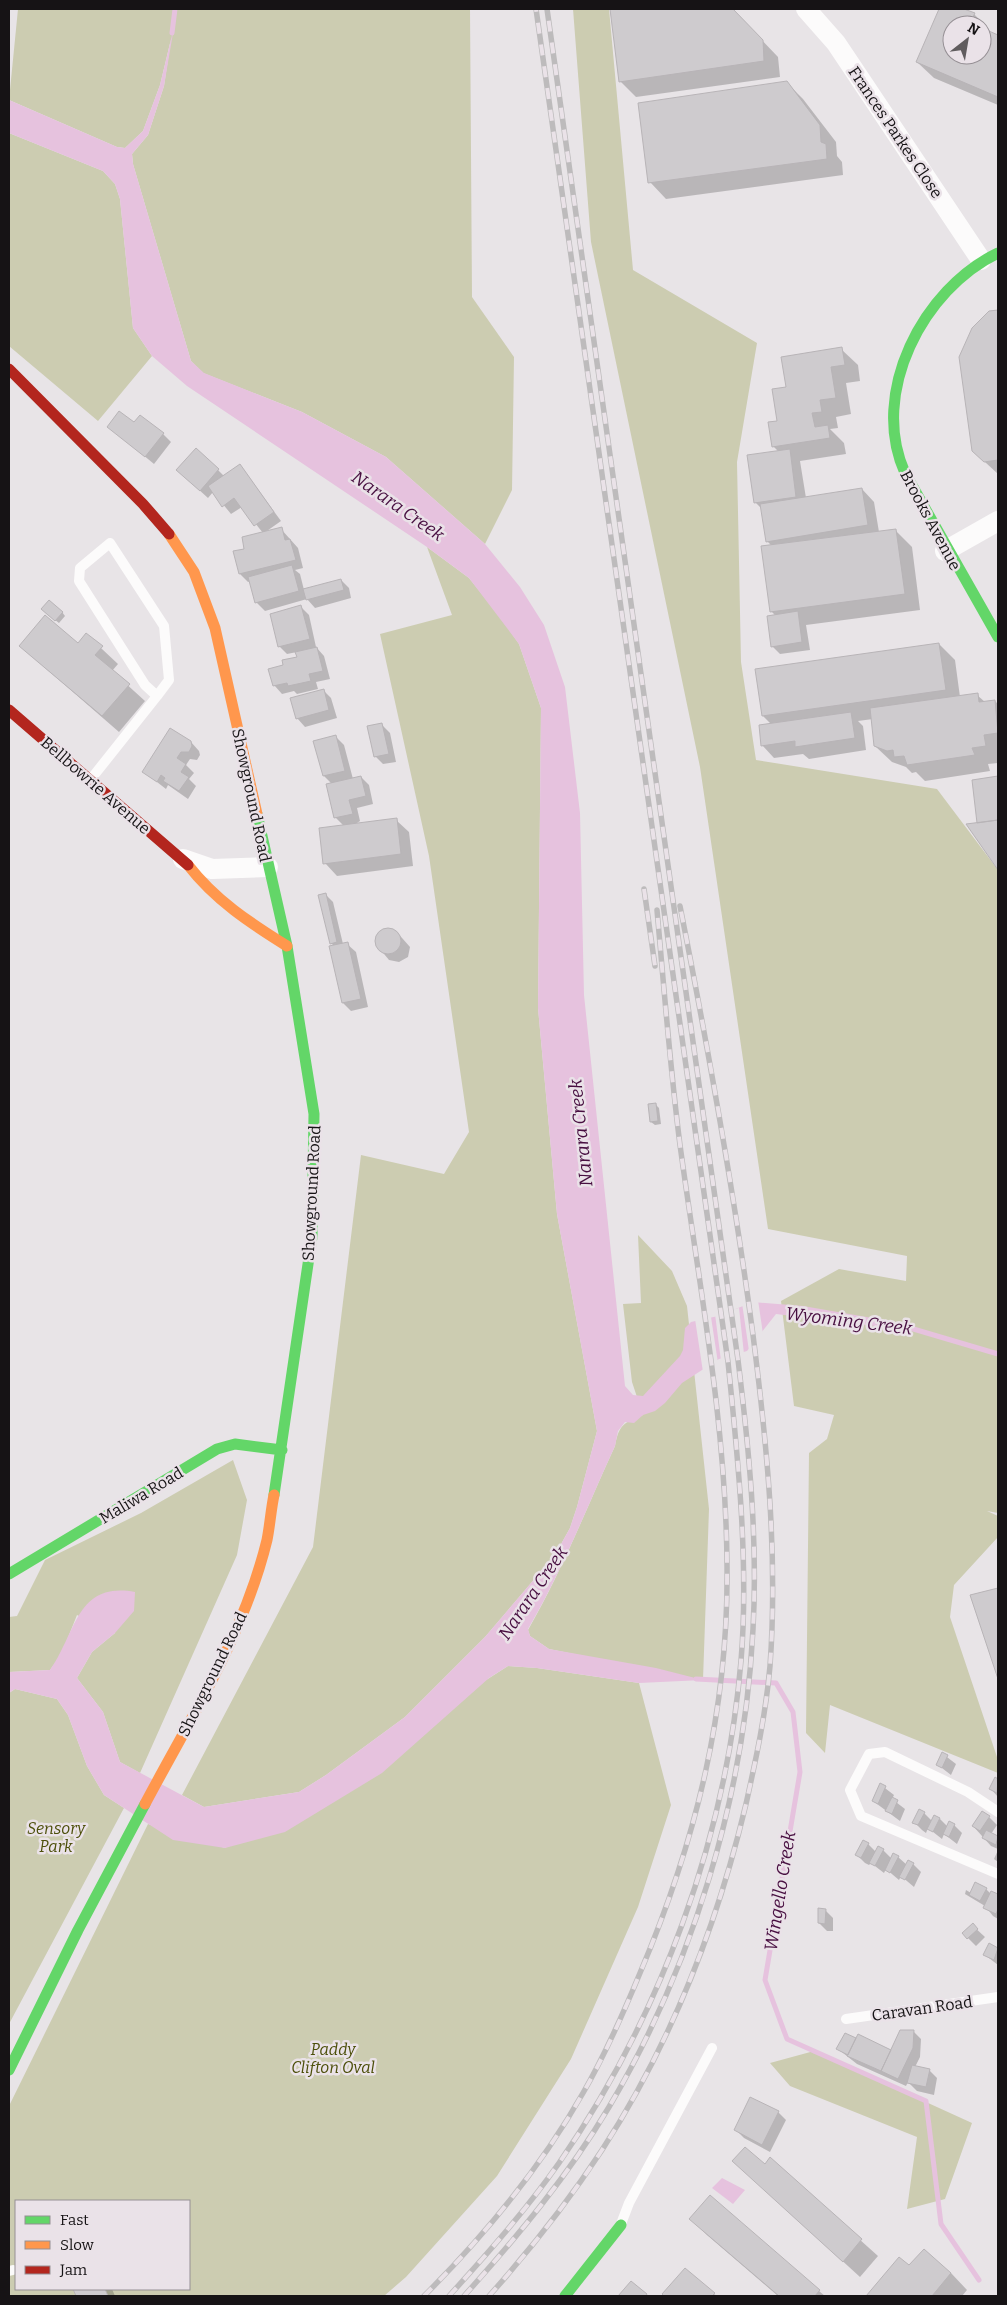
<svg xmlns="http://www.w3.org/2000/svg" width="1007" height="2305" font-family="Bitter,serif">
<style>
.green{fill:#ccccb1;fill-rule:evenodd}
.water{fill:#e6c2de}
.pier{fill:#e8e4e7}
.shadow{fill:#0003;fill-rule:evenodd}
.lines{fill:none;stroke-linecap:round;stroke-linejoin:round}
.stream{stroke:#e6c2de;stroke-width:5}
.building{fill:#cecbce;stroke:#b8b4b7}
.lane{stroke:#fcfbfb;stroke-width:10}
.street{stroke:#fcfbfb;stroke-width:20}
.fast{stroke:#63d668;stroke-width:11}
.slow{stroke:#ff974d;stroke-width:11}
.jam{stroke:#b3261e;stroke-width:11}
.rail-casing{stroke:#bdbbbc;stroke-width:5.5}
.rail{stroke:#eae2e8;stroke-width:4;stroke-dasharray:11;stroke-linecap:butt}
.labels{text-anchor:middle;stroke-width:5;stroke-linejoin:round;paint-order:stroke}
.street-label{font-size:16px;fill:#161315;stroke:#eae2e8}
.park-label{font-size:16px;font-style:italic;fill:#4c4f0a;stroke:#eae2e8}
.water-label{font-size:18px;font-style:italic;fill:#480f41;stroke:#eae2e8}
</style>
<rect width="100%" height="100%" fill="#e8e4e7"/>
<!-- green -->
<path class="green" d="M18,9H470L472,297L514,357L512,490L485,544L386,457L302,412L203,373L191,361L133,164L132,154L148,135L164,86L171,39L160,85L143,131L125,148L117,147L9,100Z
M573,9H609L633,270L757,343L737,462L741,662L756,760L937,789L998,870V1513L987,1511L998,1516V1537L954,1585L950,1617L998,1760V1773L830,1705L825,1753L806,1733L809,1453L827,1439L834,1415L794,1406L781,1301L839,1269L906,1281L907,1256L768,1229L700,767L591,242Z
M9,133L103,171L115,184L120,199L133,328L152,356L98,421L9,346Z
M427,547L469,578L502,619L519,644L541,708L538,1008L557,1214L597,1431L577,1507L570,1528L555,1555L485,1637L405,1717L326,1775L299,1792L204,1807L182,1795L313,1547L361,1155L444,1174L469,1132L429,856L380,634L452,615Z
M638,1235L672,1271L687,1306L709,1509L703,1680L549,1649L530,1636L528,1630C562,1571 587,1507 615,1446C619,1424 624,1423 643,1415L632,1382L623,1304L641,1303Z
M233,1460L247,1500L237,1555L140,1773L120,1762L103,1712L77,1678L92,1652L115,1633L77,1615L61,1655L50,1670L9,1672V1617L17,1616L45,1560L141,1513Z
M508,1666L537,1668L639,1683L671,1805L638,1907L571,2059L497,2176L406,2277L384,2296H9V2106L148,1824L225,1848ZM16,2201H189V2289H16Z
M15,1689L57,1699L68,1715L87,1766L104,1795L124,1808L9,2024V1693Z
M814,2051L972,2123L945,2199L907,2209L917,2137L790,2086L770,2063Z"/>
<!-- water -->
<path class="water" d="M174,27L164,86L148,135L132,154L133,164L191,361L204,373L302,412L386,457L485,544L520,587L544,625L565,687L580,813L584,995L625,1386L633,1395L643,1396L680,1356L683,1350L685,1328L691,1322L718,1316L753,1302L803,1306L907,1324L916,1329L908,1330L776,1314L747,1351L719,1359L682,1383L665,1403L655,1411L643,1415L634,1423L625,1422L618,1431L615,1446C587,1507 562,1571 528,1629L530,1636L549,1649L656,1668L703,1680L639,1683L537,1668L508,1666L489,1678L382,1773L285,1832L225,1848L173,1840L104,1795L87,1766L68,1715L57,1699L15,1689L9,1693V1672L50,1670C76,1634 76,1581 135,1592L134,1611L115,1633L92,1652L77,1678L103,1712L120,1762L204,1807L299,1792L326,1775L405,1717L485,1637L555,1555L570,1528L577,1507L597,1431L557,1214L538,1008L541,708L519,644L469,578L427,547L187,386L152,356L133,328L120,199L115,184L103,171L9,133V100L117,147L125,148L143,131L160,85Z
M722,2178L745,2190L733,2204L712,2188Z"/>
<!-- pier -->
<path class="pier" d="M752,1300H758L763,1334L749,1351L742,1303Z
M739,1308L744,1354L721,1361L715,1314Z
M711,1317L718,1363L703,1372L695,1319Z"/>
<!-- shadow -->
<path class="shadow" d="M611,9H732L778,57L780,77L636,97L620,81Z
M940,9H961L974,14L990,31L989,33L998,36V105L934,78L917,62ZM952,25H982V55H952Z
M786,82L803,99L836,142L837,156L842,162L843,175L666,199L650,182Z
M998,311V474L973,451L989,312Z
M841,349L858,365L860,381L846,383L851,414L836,417L838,428L830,429L844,443L846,454L800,461L806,498L862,489L874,502L879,532L895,530L912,547L920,610L806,625L810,650L780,654L772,646L776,616L771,611L772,546L767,541L762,509L755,502L779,452L773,446L787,388Z
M134,424L163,434L171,442L154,464L108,426Z
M240,465L281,521L264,533L281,529L298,548L303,568L295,570L300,574L304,590L341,580L349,588L351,598L315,608L307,599L265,611L257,603L251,581L248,582L240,574L246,549L263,533L242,507L231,514L213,492L208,498L186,478L218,470L224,476Z
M301,607L309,615L316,647L324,656L330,679L316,682L318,689L297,694L294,691L282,694L274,685L285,666L298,658L297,652L287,654L279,646Z
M62,612L65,616L59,623L46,613Z
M86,634L118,664L112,671L145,701L119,732L20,646L78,644Z
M939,644L955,660L960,697L977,695L985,702L995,701L998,704V763L988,764L990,771L925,781L916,772L912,773L906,767L892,762L875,746L873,719L858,721L863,726L866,750L809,759L803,754L774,758L762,745L772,725L763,716Z
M323,690L331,698L337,718L305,727L297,718Z
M382,725L390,733L396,762L383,764L375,756Z
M336,737L344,745L353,779L361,777L369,785L373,804L357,808L360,821L354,825L396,820L409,832L413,866L337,876L325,863L344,826L335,817L332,784L324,776L315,742Z
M191,742L199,751L200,755L197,760L190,759L186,765L194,773L189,779L196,786L188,799L168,785L166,789L144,772Z
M998,777V867L968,825L979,824L973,781Z
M325,894L333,902L343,944H347L356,952L368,1007L351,1011L343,1003L334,946L331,943Z
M386,929L395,930L410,947L408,957L399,962L389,960L375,943L378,934Z
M655,1104L659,1108L661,1124L655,1125L651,1122Z
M998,1589V1675L972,1596Z
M943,1754L956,1764L951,1775L938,1765Z
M996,1779L998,1780V1797L991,1789Z
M881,1785L894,1795L892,1799L905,1809L900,1821L873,1801Z
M924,1813L932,1821L940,1819L948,1827L954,1825L962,1833L957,1844L944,1834L942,1839L928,1828L926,1833L922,1830L914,1822Z
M989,1817L997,1825L991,1834L998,1837V1849L991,1846L973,1826Z
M868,1844L876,1852L883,1850L892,1859L898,1857L907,1865L913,1864L921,1872L914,1887L901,1876L899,1880L886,1869L884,1873L871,1863L869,1865L865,1863L857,1855Z
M998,1850V1862L994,1859Z
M986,1889L991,1894L998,1895V1919L993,1916L985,1906L965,1894L966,1890L971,1893Z
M825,1910L833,1918V1931H827L819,1923Z
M972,1925L985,1937L976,1946L963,1933Z
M989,1945L998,1949V1965L985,1955Z
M913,2031L921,2039L920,2057L915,2067L929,2070L937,2078L934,2095L917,2091L908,2082L906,2086L857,2064L838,2049L892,2051Z
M778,2112L786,2120L770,2152L744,2138L736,2130Z
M770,2159L878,2256L860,2277L733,2161L765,2166Z
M710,2197L819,2291L825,2296H778L707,2235L691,2219Z
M899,2259L909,2267L951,2273L967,2290L962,2296H868Z
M74,2289H112L115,2296H77Z
M663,2294H714L717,2296H665Z"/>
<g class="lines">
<!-- stream -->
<path class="stream" d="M172,33L175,9
M910,1328L998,1354
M696,1679L776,1683L793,1712L800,1772L765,1980L787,2039L926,2101L941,2224L979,2280"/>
</g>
<!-- building -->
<path class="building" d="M610,9H733L763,40L764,61L619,82Z
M939,9H964L975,13L970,23L975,25H952V55H982V28L998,35V97L916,62Z
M787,81L820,125L821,142L826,144L827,159L648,183L638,103Z
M998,310V460L984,462L972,451L959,357L972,328L989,311Z
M842,347L845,365L831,367L836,398L820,400L822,412L812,413L815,427L828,425L830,438L772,447L768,422L777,421L772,389L786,387L781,357Z
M119,411L134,422L140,415L164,433L145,457L107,427Z
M196,448L219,469L200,491L176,470Z
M790,449L796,497L754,503L747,455Z
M240,464L274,512L254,526L234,498L222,507L208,486Z
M862,488L868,525L766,542L760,504Z
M282,527L285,540L290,539L296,560L239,574L233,551L244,549L242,537Z
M896,529L905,594L770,612L761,546Z
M292,565L299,591L255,603L248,577Z
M341,579L344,590L306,600L303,589Z
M49,600L63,612L55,621L41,609Z
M301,605L310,639L278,647L270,614Z
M798,611L802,642L771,647L767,616Z
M45,615L78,643L86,633L103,646L95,655L130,684L102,716L19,646Z
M939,643L946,690L762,716L755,669Z
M317,647L323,671L309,674L311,681L288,686L287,683L273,686L268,669L283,665L282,660L297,657L295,652Z
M324,689L329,710L296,719L290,698Z
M978,693L979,702L995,700L998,733L984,735L986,746L972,748L975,755L907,765L904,756L894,757L893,750L887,751L874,746L870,708Z
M851,712L855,738L795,747V741L761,746L759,725Z
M382,723L389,754L374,757L367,726Z
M170,728L191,741L192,746L189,752H181L177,758L186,764L181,772L189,777L179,791L163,781L165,778L161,775L157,782L142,772Z
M336,735L345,771L323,776L313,741Z
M361,776L366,796L349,800L353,814L334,818L326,784Z
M998,776V820L977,823L972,780Z
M397,818L401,854L323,864L319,828Z
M998,820V870L966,824Z
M326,893L337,942L330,944L318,895Z
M375 941a13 13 0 1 1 26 0a13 13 0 1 1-26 0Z
M348,942L361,999L342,1003L329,946Z
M656,1103L658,1121L650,1122L648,1104Z
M998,1588V1679L970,1595Z
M942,1752L948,1755L942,1768L936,1765Z
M995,1777L998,1779L997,1793L989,1789Z
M880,1783L886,1786L878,1804L872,1801Z
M892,1797L898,1800L892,1814L885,1811Z
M919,1809L925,1812L918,1825L912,1823Z
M982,1811L990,1816L980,1831L972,1826Z
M934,1815L940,1818L933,1832L927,1829Z
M949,1821L955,1824L949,1837L943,1834Z
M986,1830L998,1836L996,1845L982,1838Z
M863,1840L869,1843L861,1858L855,1855Z
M878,1846L884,1849L875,1866L869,1863Z
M893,1853L899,1856L890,1873L885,1870Z
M908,1860L914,1863L905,1880L899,1877Z
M975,1882L987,1888L980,1901L969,1895Z
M991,1891L998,1894V1909L996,1914L983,1908Z
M818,1908L826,1909L825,1924L818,1923Z
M973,1923L978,1929L967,1939L962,1933Z
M989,1943L998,1948L994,1960L983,1955Z
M900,2030H914L913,2048L898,2079L881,2071Z
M845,2033L856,2038L848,2055L836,2049Z
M858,2034L891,2050L881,2071L847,2056Z
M912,2065L930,2069L926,2087L907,2083Z
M750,2097L779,2111L762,2145L734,2130Z
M745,2147L765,2164L770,2157L862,2239L843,2262L732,2161Z
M710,2195L820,2290L815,2296H779L689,2219Z
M924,2249L951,2273L932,2296H866L899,2257L909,2265Z
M685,2268L715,2293L712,2296H664L662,2294Z
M631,2281L647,2294L646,2296H618Z
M73,2289H105L108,2296H76Z"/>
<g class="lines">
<!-- lane -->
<path class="lane" d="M91,779L157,696L145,685L79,581L80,568L110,543L164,626L169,680L157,696
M998,1812L968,1792L885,1752L869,1754L850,1790L861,1816L998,1874
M846,2019L998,1997
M621,2224L629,2203L712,2048
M9,2271L13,2270"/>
<!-- street -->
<path class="street" d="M806,9L836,43L981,260
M945,551L998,521
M183,859L212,869L268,867"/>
<!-- fast -->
<path class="fast" d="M998,253C923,289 869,393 905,473L998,637
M257,814L287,946L314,1114L312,1237L274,1495
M9,1574L217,1449L235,1444L282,1450
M9,2070L78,1930L145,1804
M565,2296L621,2225"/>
<!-- slow -->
<path class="slow" d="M169,534L194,572L215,628L257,814
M188,865C215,900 250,923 287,946
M145,1804C190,1719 244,1635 267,1540C270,1525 271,1509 274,1495"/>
<!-- jam -->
<path class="jam" d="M9,369L143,504L169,534
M9,710L188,865"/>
<!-- rail casing -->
<g class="rail-casing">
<path id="rail" d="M644,889L655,966
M424,2296C484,2236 541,2167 583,2093C605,2055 623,2014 640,1973C696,1841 729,1708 727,1564C726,1423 699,1285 680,1145C670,1067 664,988 657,910
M449,2296C488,2253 526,2210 559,2163C660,2017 726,1839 741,1661C749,1565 738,1458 728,1362L536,9
M464,2296C517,2237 568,2176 609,2107C693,1965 745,1795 753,1629C758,1540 749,1449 738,1360L547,9
M489,2296C530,2250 568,2202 602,2150C670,2045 717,1926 746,1804C756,1759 766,1713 770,1666C778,1555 767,1445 753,1335C734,1191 708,1048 680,906"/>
</g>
<!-- rail -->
<use href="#rail" class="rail"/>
</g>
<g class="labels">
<!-- street labels -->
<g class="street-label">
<text transform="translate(896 132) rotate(56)" y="6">Frances Parkes Close</text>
<text transform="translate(931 520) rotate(62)" y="6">Brooks Avenue</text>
<text transform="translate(96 785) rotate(41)" y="6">Bellbowrie Avenue</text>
<text transform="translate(252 795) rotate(78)" y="6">Showground Road</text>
<text transform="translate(311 1193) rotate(-87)" y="6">Showground Road</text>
<text transform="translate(141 1495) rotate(-31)" y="6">Maliwa Road</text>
<text transform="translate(212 1674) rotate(-64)" y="6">Showground Road</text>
<text transform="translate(922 2008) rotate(-8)" y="6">Caravan Road</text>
</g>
<!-- park labels -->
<g class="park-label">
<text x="56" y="1834">Sensory<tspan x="56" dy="18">Park</tspan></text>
<text x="333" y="2055">Paddy<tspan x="333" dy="18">Clifton Oval</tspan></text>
</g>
<!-- water labels -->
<g class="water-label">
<text transform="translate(398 506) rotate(35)" y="6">Narara Creek</text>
<text transform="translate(581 1133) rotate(-96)" y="6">Narara Creek</text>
<text transform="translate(849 1321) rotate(7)" y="6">Wyoming Creek</text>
<text transform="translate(533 1593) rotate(-56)" y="6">Narara Creek</text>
<text transform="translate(780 1891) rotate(-81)" y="6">Wingello Creek</text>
</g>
</g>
<!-- border -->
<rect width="1007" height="2305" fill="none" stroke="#161315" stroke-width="20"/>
<!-- legend -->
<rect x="15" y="2200" width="175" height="90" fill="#eae2e8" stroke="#958f94"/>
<rect x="25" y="2216" width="25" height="8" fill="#63d668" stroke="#958f94"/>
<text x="60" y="2225" font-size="15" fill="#161315">Fast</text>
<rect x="25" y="2241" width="25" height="8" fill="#ff974d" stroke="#958f94"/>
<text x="60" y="2250" font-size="15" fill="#161315">Slow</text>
<rect x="25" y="2266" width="25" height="8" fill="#b3261e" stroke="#958f94"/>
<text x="60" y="2275" font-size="15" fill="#161315">Jam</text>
<!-- north arrow -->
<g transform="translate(967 40) rotate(31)"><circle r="24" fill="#eae2e8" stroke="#958f94"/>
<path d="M0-4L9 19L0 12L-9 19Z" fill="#605c5e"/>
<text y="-8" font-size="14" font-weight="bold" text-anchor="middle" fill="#161315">N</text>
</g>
</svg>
